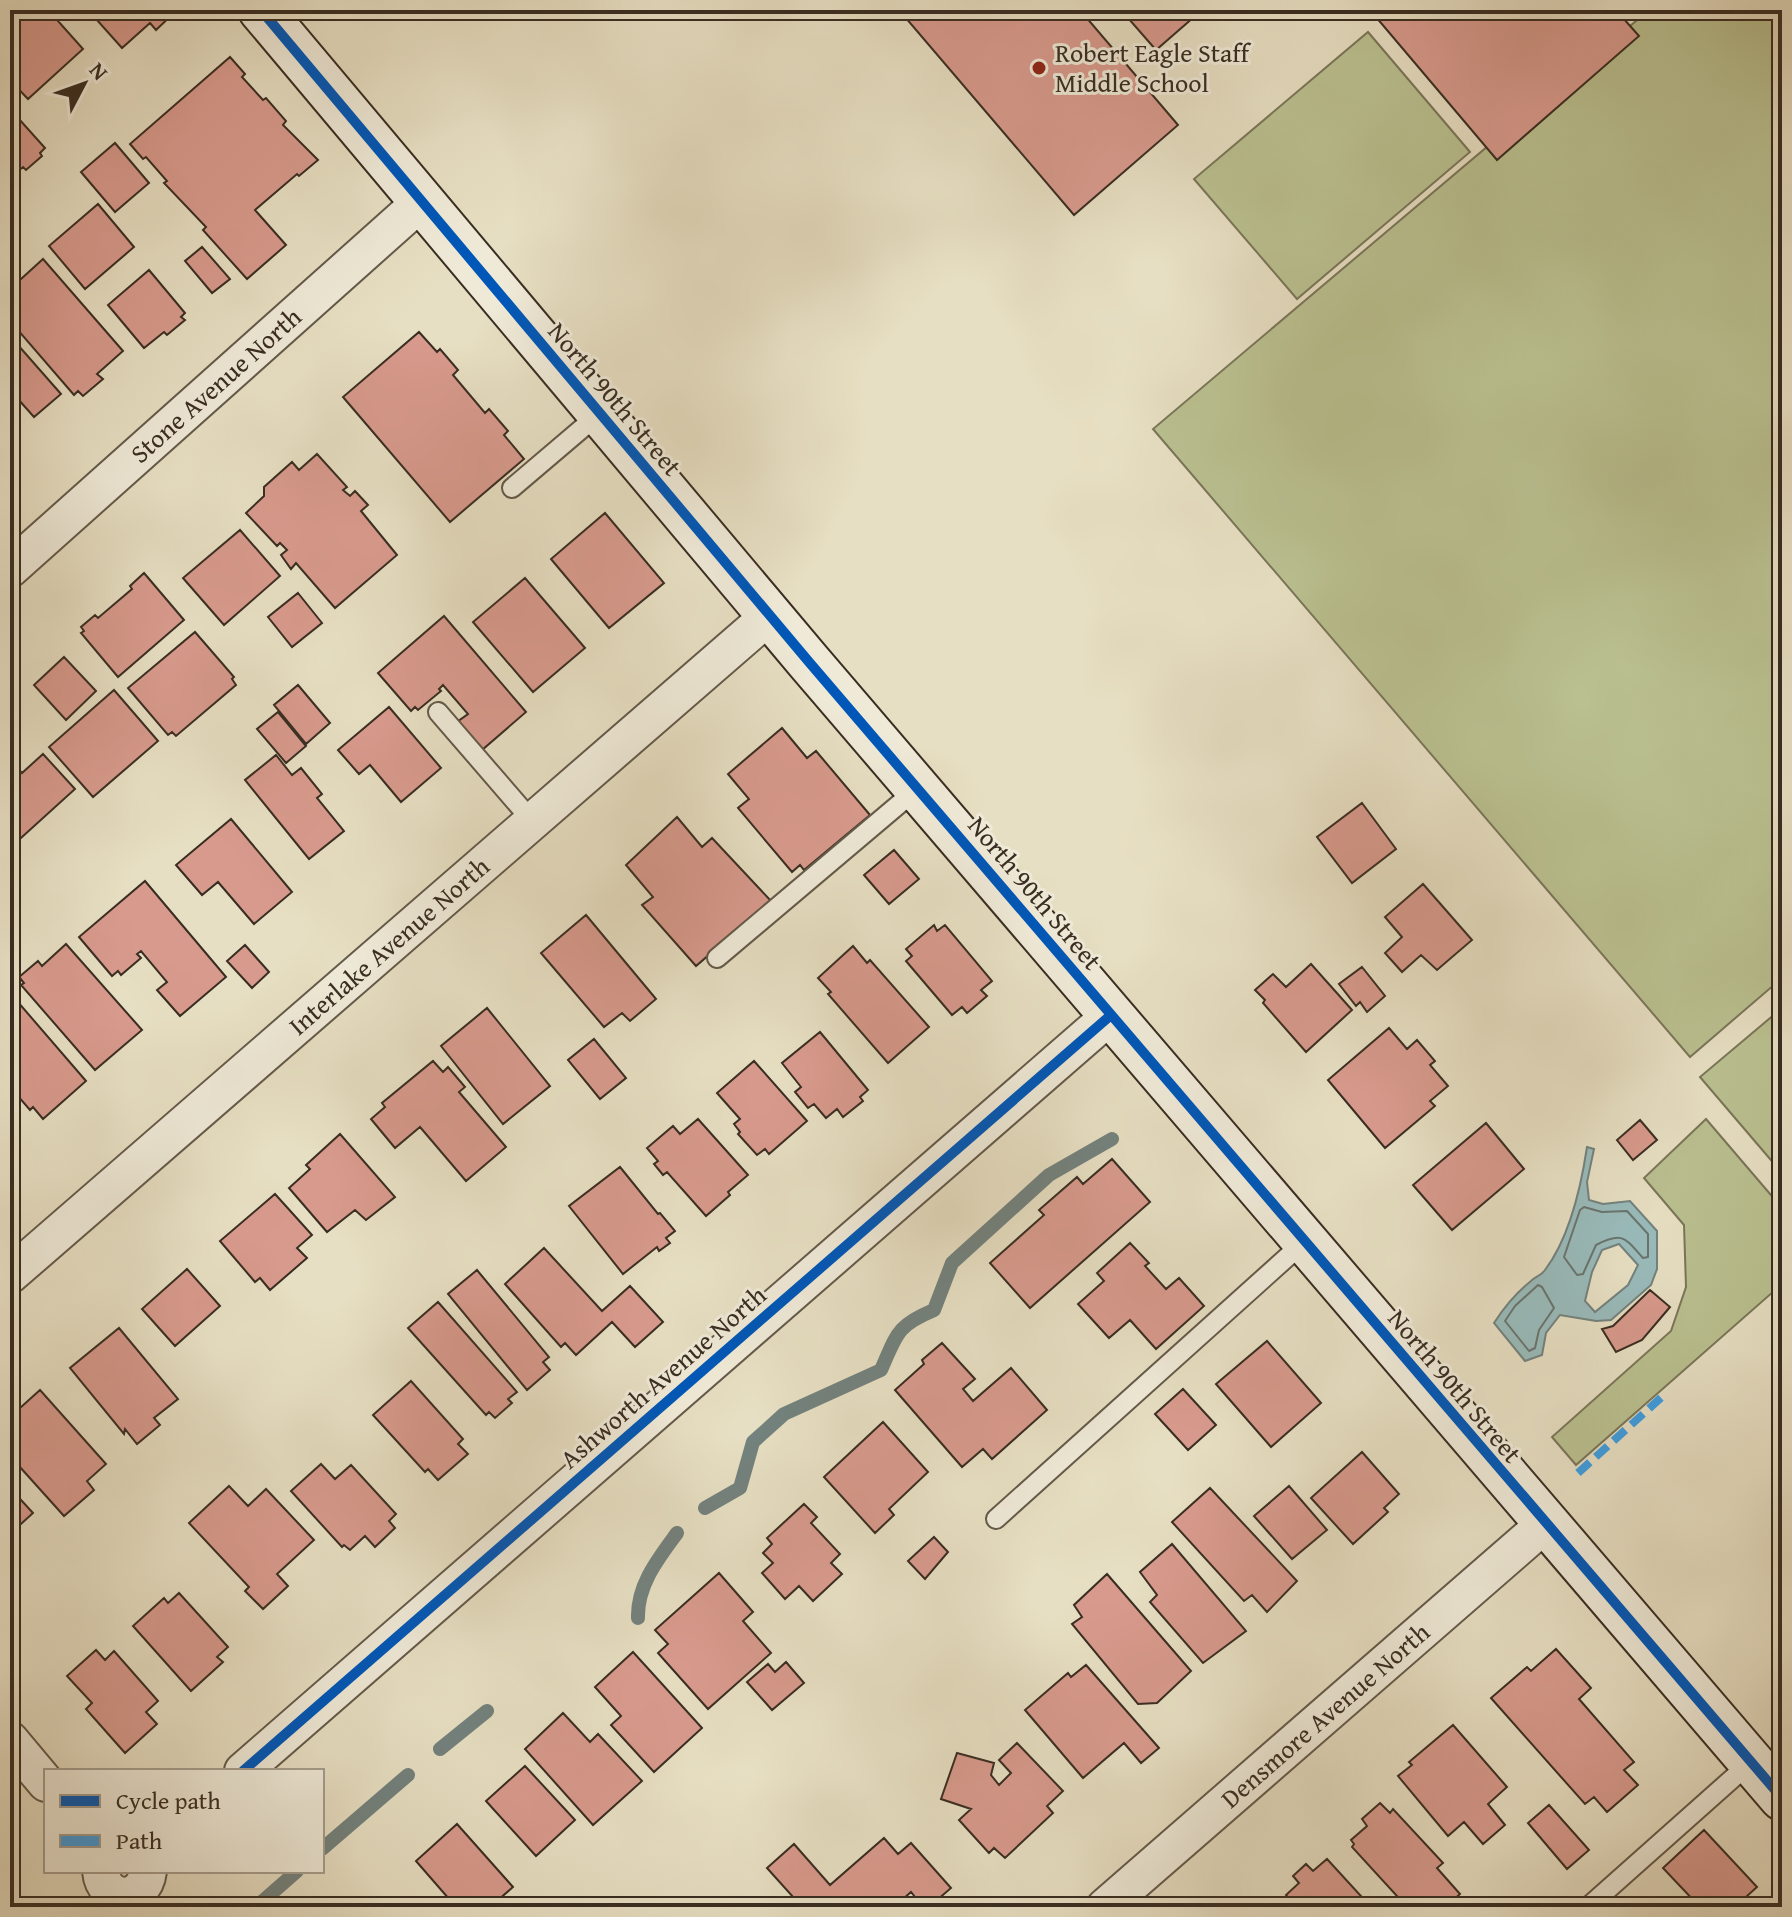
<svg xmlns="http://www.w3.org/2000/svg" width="1792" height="1917" font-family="'Gentium Book Plus',serif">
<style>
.green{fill:#bac090;stroke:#7a7659;stroke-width:2}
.water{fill:#9bb;stroke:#73827e;stroke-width:2;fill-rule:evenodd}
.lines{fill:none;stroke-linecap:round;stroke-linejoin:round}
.shore{stroke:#69746e;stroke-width:2}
.stream{stroke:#73827e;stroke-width:14}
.building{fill:#d89a8d;stroke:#392d22;stroke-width:2}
.lane-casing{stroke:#645a4a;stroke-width:22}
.street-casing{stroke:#645a4a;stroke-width:40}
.secondary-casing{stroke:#392d22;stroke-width:48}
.lane{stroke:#efead8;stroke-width:18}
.street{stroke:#efead8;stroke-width:36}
.secondary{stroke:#efead8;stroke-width:44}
.quiet{stroke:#3e9de0;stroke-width:8;stroke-dasharray:16 8;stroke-linecap:butt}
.cycleway-casing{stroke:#efead8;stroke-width:15}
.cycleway{stroke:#0057b8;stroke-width:10}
.poi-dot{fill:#8f2418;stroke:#efead8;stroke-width:3}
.labels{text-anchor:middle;stroke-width:6;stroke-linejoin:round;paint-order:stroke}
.poi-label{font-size:26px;fill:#392d22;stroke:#efead8;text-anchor:start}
.street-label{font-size:26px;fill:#392d22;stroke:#efead8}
</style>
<rect width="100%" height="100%" fill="#e7dfc3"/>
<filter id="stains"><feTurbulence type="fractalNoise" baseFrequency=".0025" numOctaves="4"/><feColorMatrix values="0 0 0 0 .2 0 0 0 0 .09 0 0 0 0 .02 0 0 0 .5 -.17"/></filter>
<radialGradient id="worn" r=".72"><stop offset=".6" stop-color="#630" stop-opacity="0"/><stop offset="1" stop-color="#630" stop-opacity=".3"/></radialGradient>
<!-- green -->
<path class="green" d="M1649,10H1782V978L1690,1057L1153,429Z
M1368,32L1470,152L1297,299L1194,179Z
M1782,1008V1173L1700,1077Z
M1706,1119L1782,1208V1284L1576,1465L1552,1437L1671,1331L1686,1287L1684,1225L1644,1178Z"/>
<!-- water -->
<path class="water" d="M1587,1147L1594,1149L1587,1182L1589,1200L1603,1204L1630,1201L1657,1231V1269L1651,1285L1611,1320L1596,1321L1560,1315L1546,1333L1542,1355L1525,1361L1494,1323C1505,1306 1516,1293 1531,1281C1536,1276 1541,1276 1545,1270C1570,1237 1581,1187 1587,1147ZM1619,1244L1638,1265L1628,1285L1595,1312L1585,1301L1592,1272L1602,1250Z"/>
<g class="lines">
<!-- shore -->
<path class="shore" d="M1584,1207L1602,1212L1627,1211L1648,1234V1257L1643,1258C1625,1238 1623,1231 1596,1245L1583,1274L1577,1275L1564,1257L1580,1210Z
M1538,1285L1542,1287L1554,1308L1539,1330L1535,1348L1529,1351L1505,1321L1515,1306Z"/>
<!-- stream -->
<path class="stream" d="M705,1508L740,1488L753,1442L784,1414L881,1370C897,1334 896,1326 934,1310L952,1263L1049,1175L1112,1139
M638,1618C637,1585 658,1559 677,1533
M440,1749L487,1711
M322,1849L408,1775
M256,1907L297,1871"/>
</g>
<!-- building -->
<path class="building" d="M10,10H42L47,16L54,10H70L58,21L83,49L28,99L10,80Z
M88,10H177L156,30L150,23L122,48Z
M899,10H1080L1178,125L1074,215Z
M1121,10H1202L1156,50Z
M1370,10H1616L1639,36L1497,160Z
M230,57L245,74L242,77L263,100L266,98L286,121L283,125L318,160L299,176L297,174L255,210L286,245L247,279L203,230L206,227L164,183L167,181L146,157L143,159L130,144Z
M10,109L45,148L40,153L42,156L26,170L23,167L10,178Z
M115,143L149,183L115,212L81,172Z
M98,204L134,247L85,289L49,246Z
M202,247L230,279L212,293L185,261Z
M43,259L123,351L97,374L103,379L83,396L78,391L74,395L10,321V273L14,270L21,279Z
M149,270L185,313L181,317L185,320L167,335L164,332L144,348L108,305Z
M419,332L437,352L440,349L458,370L453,375L485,413L489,409L508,431L504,435L524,459L450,522L343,397Z
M10,336L61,394L34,417L10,390Z
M317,454L347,487L343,490L350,496L355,491L368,505L361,511L397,555L335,608L296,563L291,569L281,555L287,550L280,543L277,546L246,513L264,496V487L292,462L299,470Z
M605,513L664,583L609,628L551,559Z
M240,530L280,576L224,625L183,578Z
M144,573L184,620L118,677L81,633L84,631L81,627L95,615L98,618L132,589L130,586Z
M525,578L585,648L533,692L473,622Z
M298,593L322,623L292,647L268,617Z
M444,616L526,712L482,750L457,722L468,714L443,685L439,689L441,691L418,710L415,707L411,711L378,673Z
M195,632L234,677L232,679L236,685L176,736L172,732L168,735L128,688Z
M64,657L96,691L66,720L34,685Z
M298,685L330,723L306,744L274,705Z
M114,690L158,741L93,797L49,747Z
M389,707L441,768L401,802L370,765L359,774L338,750Z
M278,712L306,746L286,763L257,729Z
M782,728L807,758L816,751L870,815L804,870L800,865L792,872L738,808L749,799L728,774Z
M43,754L75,789L11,847L10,760L22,773Z
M276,755L292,775L301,768L322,794L317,798L344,831L309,859L245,780Z
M1362,803L1396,849L1352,883L1317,837Z
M677,817L702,847L712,838L771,901L696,966L642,905L653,897L626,865Z
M231,819L292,892L254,924L218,882L202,895L176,865Z
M894,850L919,879L889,904L864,875Z
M145,881L226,977L180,1016L157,990L167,982L141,951L137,954L141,958L121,975L118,971L112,976L79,937Z
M1423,884L1472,940L1437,970L1421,955L1402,972L1385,953L1402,937L1385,917Z
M586,915L656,999L630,1021L622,1013L604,1027L541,953Z
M934,925L937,931L945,925L992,981L981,990L987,996L967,1013L962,1007L952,1015L906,961L912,956L906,949Z
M66,944L142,1030L95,1070L21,985L24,983L19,977L38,961L42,966Z
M245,945L269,972L252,988L227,961Z
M853,946L867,963L870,960L929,1027L888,1063L828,994L831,992L818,978Z
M1311,964L1352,1010L1306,1052L1263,1003L1265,1000L1255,990L1273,974L1286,987Z
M1362,967L1385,996L1367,1012L1360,1002L1356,1006L1339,984Z
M11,994L86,1081L43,1119L33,1107L30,1110L10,1087Z
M487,1008L550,1086L503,1124L441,1046Z
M1389,1028L1407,1049L1417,1040L1435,1061L1430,1065L1448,1086L1430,1101L1435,1106L1385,1148L1328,1080Z
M820,1032L868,1090L860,1097L863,1101L843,1117L837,1109L826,1118L814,1104L808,1108L795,1092L801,1087L782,1063Z
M594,1039L626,1078L600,1099L568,1060Z
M433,1061L443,1072L448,1067L465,1087L459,1092L506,1147L466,1181L420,1127L395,1148L371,1119L385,1107L382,1103Z
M754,1061L807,1121L769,1154L765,1149L757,1155L738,1134L740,1132L734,1124L740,1119L717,1093Z
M698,1119L748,1175L728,1192L730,1195L706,1216L667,1172L663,1175L654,1164L658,1161L647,1148L673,1126L680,1134Z
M1640,1120L1657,1140L1633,1160L1617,1140Z
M1486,1123L1524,1169L1452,1230L1413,1185Z
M340,1134L395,1197L366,1220L355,1210L327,1232L289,1188L310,1169L306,1165Z
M1112,1159L1150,1202L1030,1308L990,1263L1044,1215L1039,1210L1077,1177L1083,1184Z
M620,1167L658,1214L660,1213L675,1231L666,1238L670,1243L659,1251L657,1247L623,1274L569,1206Z
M275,1194L312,1235L297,1248L307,1258L270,1290L260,1278L255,1282L220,1241Z
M1130,1243L1149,1263L1145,1266L1166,1289L1179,1278L1204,1306L1156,1349L1130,1320L1109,1338L1078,1304L1104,1281L1097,1273Z
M544,1248L602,1311L630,1286L663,1322L635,1347L612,1322L576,1355L565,1343L561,1347L505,1284Z
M187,1269L220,1306L175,1346L142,1309Z
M477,1270L549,1357L543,1362L550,1370L527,1390L448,1294Z
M1650,1290L1670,1307L1642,1340L1616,1352L1602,1329L1613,1326Z
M438,1302L517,1392L508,1399L512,1403L495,1418L489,1412L486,1415L408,1328Z
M119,1328L178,1399L154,1418L160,1425L137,1444L125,1429L124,1434L70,1368Z
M1267,1341L1321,1403L1271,1447L1216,1384Z
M942,1343L975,1379L963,1389L973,1401L1011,1368L1047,1410L992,1459L983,1449L962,1467L895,1390L924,1364L922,1360Z
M411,1381L463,1439L458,1444L468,1454L438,1480L428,1469L425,1472L373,1415Z
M1183,1389L1216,1425L1188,1450L1155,1414Z
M40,1390L106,1464L87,1481L94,1490L64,1516L10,1456V1406L15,1401L20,1408Z
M883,1422L928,1472L889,1509L894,1515L875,1533L824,1477Z
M1362,1452L1399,1494L1384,1508L1388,1512L1353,1544L1311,1498Z
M321,1464L335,1479L351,1465L396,1514L389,1521L395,1528L375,1547L365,1536L350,1550L344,1545L342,1547L291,1491Z
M229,1486L248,1506L266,1489L314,1540L277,1574L288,1586L263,1609L245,1591L249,1587L189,1523Z
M1289,1486L1327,1530L1292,1559L1254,1516Z
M10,1488L33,1513L10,1534Z
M1210,1488L1297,1581L1267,1612L1252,1595L1244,1601L1172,1522Z
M804,1504L817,1517L811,1523L840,1554L831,1563L842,1574L813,1601L799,1586L785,1599L762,1573L773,1563L763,1553L772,1544L767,1538Z
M934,1537L948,1552L925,1579L908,1561Z
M1172,1544L1246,1631L1203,1663L1150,1602L1157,1595L1140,1572Z
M719,1573L753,1612L743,1621L771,1653L708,1709L658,1653L668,1644L655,1630Z
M1107,1574L1191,1671L1157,1703L1138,1704L1072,1624L1082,1617L1074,1605Z
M179,1593L228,1647L217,1657L223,1662L191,1691L133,1626L164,1598L168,1603Z
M1556,1649L1591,1688L1579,1699L1634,1762L1624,1770L1638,1785L1607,1812L1594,1797L1585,1804L1491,1698L1527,1667L1531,1671Z
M96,1650L105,1660L114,1651L158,1701L146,1712L157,1724L125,1753L86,1709L92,1703L67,1676Z
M633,1652L702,1728L654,1772L611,1725L621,1716L595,1687Z
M786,1662L804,1683L772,1710L747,1682L768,1664L775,1672Z
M1086,1665L1159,1748L1141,1763L1124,1743L1083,1778L1025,1710L1068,1673L1071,1677Z
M563,1713L590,1742L598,1734L642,1781L593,1825L525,1749Z
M1453,1725L1507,1787L1488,1804L1505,1825L1483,1844L1464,1822L1448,1836L1398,1776L1412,1765L1409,1762Z
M1017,1743L1063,1791L1047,1806L1053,1813L1005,1858L994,1848L989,1853L959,1820L971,1809L941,1799L957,1753L994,1763L991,1775L999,1785L1011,1773L999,1760Z
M525,1766L575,1820L536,1856L486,1801Z
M1380,1803L1390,1813L1393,1809L1443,1863L1437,1868L1460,1894L1446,1907H1407L1352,1847L1354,1844L1351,1840L1367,1826L1362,1819Z
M1549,1805L1589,1850L1567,1869L1528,1823Z
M457,1824L513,1887L490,1907H456L416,1861Z
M1704,1830L1757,1887L1735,1907H1696L1698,1905L1663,1868Z
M884,1838L898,1854L911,1843L951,1888L929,1907H923L911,1892L894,1907H808L806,1904L802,1907L767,1868L794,1844L830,1885Z
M1327,1859L1371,1907H1297L1286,1895L1299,1883L1293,1876L1306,1864L1313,1871Z"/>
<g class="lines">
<!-- lane casing -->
<g class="lane-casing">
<path id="lane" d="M512,488L599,414
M438,712L533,822
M717,958L917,789
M996,1519L1304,1242
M1588,1907L1751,1762"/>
</g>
<!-- street casing -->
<g class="street-casing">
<g id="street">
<path id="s1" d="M10,569L421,202"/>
<path id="s2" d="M10,1275L769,616"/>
<path d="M10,1740L46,1783"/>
<path d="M243,1771L1111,1015"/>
<path d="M101,1871C104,1904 144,1904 148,1871"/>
<path id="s3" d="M1105,1907L1545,1524"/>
</g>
</g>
<!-- secondary casing -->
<g class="secondary-casing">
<path id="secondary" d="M261,10L809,662L1782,1798"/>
</g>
<!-- lane -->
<use href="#lane" class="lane"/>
<!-- street -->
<use href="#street" class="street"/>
<!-- secondary -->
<use href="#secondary" class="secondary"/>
<!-- quiet -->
<path class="quiet" d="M1578,1473L1665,1394"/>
<!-- cycleway casing -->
<g class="cycleway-casing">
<path id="cycleway" d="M261,10L809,662L1782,1798
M243,1771L1111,1015"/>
</g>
<!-- cycleway -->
<use href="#cycleway" class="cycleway"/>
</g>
<!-- markers -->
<circle class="poi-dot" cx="1039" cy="68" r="8"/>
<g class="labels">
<!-- poi labels -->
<g class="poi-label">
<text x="1055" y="62">Robert Eagle Staff<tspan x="1055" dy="30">Middle School</tspan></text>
</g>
<!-- street labels -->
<g class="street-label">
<text dy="9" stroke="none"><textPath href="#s1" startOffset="276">Stone Avenue North</textPath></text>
<text transform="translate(615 399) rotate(50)" y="9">North 90th Street</text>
<text transform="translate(1035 893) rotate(50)" y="9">North 90th Street</text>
<text dy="9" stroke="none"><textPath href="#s2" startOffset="502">Interlake Avenue North</textPath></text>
<text transform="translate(663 1377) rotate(-41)" y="9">Ashworth Avenue North</text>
<text transform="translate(1455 1386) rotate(50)" y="9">North 90th Street</text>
<text dy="9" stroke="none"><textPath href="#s3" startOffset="292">Densmore Avenue North</textPath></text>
</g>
</g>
<!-- margin -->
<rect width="1792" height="1917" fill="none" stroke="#e7dfc3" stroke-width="40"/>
<rect x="12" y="12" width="1768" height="1893" fill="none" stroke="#392d22" stroke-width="4"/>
<rect x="20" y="20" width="1752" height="1877" fill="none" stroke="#392d22" stroke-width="2"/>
<!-- legend -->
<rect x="44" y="1769" width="280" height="104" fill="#efead8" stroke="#a69e8f" stroke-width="2"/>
<rect x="60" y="1795" width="40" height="12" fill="#0057b8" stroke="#a69e8f" stroke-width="2"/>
<text x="116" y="1809" font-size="24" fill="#392d22">Cycle path</text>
<rect x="60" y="1835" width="40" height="12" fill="#3e9de0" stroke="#a69e8f" stroke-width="2"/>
<text x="116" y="1849" font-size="24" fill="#392d22">Path</text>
<!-- north arrow -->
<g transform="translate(84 84) rotate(49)" stroke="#efead8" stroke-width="6" paint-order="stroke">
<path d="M0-6L14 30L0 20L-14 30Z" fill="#392d22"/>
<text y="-12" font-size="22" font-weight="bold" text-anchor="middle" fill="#392d22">N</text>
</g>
<rect width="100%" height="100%" filter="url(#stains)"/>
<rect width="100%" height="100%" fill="url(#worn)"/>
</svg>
